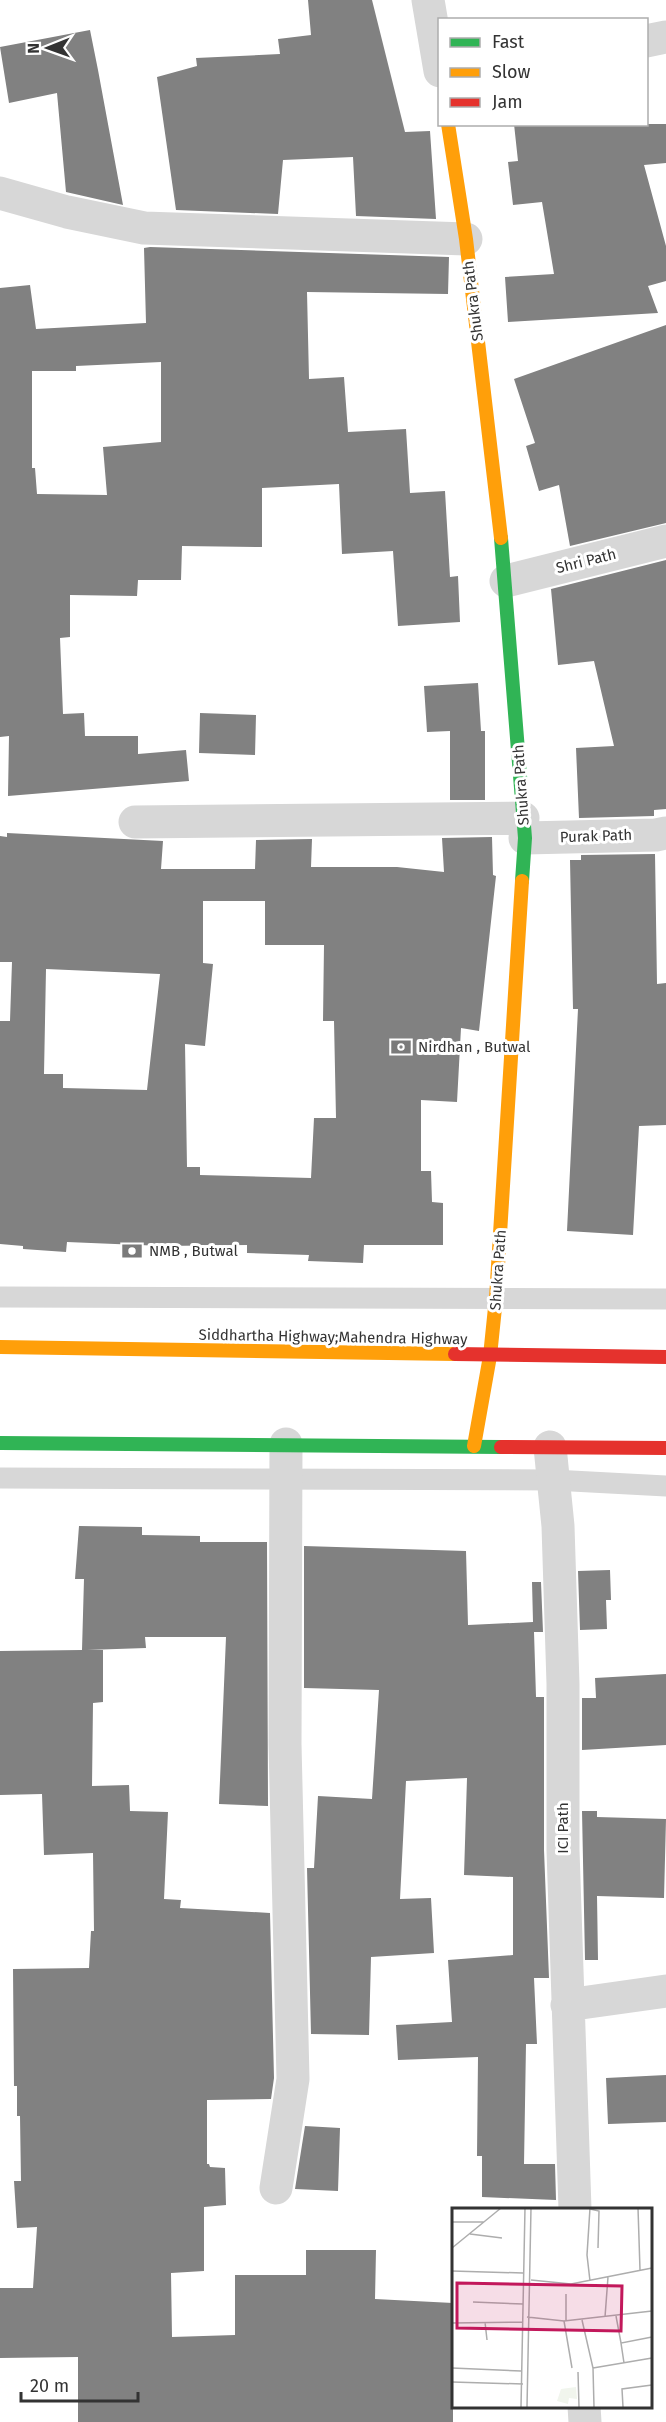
<svg xmlns="http://www.w3.org/2000/svg" width="666" height="2422" font-family="'Fira Sans',sans-serif">
<style>
.building{fill:#818181;fill-rule:evenodd}
.lines{fill:none;stroke-linecap:round;stroke-linejoin:round}
.lane{stroke:#d7d7d7;stroke-width:21}
.street{stroke:#d7d7d7;stroke-width:33}
.fast{stroke:#30b455;stroke-width:14}
.slow{stroke:#ff9f0a;stroke-width:14}
.jam{stroke:#e5322d;stroke-width:14}
.labels{text-anchor:middle;stroke-width:6;stroke-linejoin:round;paint-order:stroke}
.street-label{font-size:15px;fill:#333;stroke:#fff}
.poi-label{font-size:15px;fill:#333;stroke:#fff;text-anchor:start}
.inset-road{fill:none;stroke:#adadad;stroke-width:1.5}
.view{fill:#c2185b;fill-opacity:0.15;stroke:#c2185b;stroke-width:3}
.inset-edge{fill:none;stroke:#333;stroke-width:3}
</style>
<rect width="100%" height="100%" fill="#fff"/>
<!-- building -->
<path class="building" d="M308,0H372L405,132L430,131L436,219L356,216L353,157L283,160L278,214L176,210L157,77L197,66L196,58L280,54L278,39L311,35Z
M90,30L98,70L123,205L66,192L57,93L9,103L0,47Z
M514,124H666V163L644,165L666,246V281L648,286L658,313L508,322L505,277L554,274L542,202L513,205L508,162L518,161Z
M150,247L449,257L448,294L307,292L309,379L344,377L348,432L406,429L410,493L445,491L450,577L458,576L460,622L398,626L393,551L342,554L339,484L262,488V547L182,546L181,580H138L137,596L70,595V637L60,638L63,714L84,713L85,736H138V754L186,750L189,781L8,796L9,736L0,737V288L30,285L36,329L146,323L144,248ZM161,362V442L103,447L107,495L37,494L35,468H32V371H76V366Z
M666,325V523L570,546L559,485L539,491L526,446L535,443L514,379Z
M666,560V809L654,810V816L579,818L576,748L614,746L594,661L558,665L551,589Z
M478,683L481,731H485V800H450V731L427,732L424,686Z
M200,713L256,715L255,755L199,753Z
M7,833L163,841L161,869H255L256,840L312,839L311,867H397L444,872L442,838L492,837L493,875L496,876L479,1031L461,1028L457,1102L421,1100V1171H431L432,1202L443,1203V1245H364L363,1263L308,1261L309,1255L247,1253V1245L163,1246L67,1242L66,1252L23,1249V1246L0,1244V1021H10L12,962H0V836L7,837ZM203,901H265V945H324L323,1021H334L336,1118H314L311,1178L200,1175V1167H187L185,1044L205,1046L213,964L203,963ZM46,969L160,974L147,1090L63,1088V1074H44Z
M655,854L657,984L666,983V1125L639,1126L633,1235L567,1231L578,1009H573L570,860H581V855Z
M79,1526L142,1527V1535L200,1536V1542H267L268,1806L219,1804L226,1637H145L146,1648L87,1650H103V1702L93,1703L92,1786L129,1785L130,1811L168,1812L164,1899L181,1900L180,1908L270,1913L274,2078L271,2099L207,2100V2164H209L210,2167L225,2168L226,2205L204,2207V2271L171,2273L172,2337L235,2335V2275H306V2250H376L375,2299L453,2303V2422H78V2357L0,2358V2288H33L37,2227L17,2228L14,2181H21L20,2116H17V2086H14L13,1969L89,1968L91,1931H94L93,1853L44,1855L42,1794L0,1795V1651L82,1650L84,1579H75Z
M304,1546L466,1551L468,1625L533,1622L532,1582H541L543,1632H534L536,1697H544V1850L549,1978H534L537,2044H526L524,2164H555L556,2200L482,2197V2156H477L478,2057L398,2060L396,2025L452,2022L448,1960L513,1955V1877L464,1875L467,1778L406,1781L400,1899L431,1898L434,1953L371,1957L369,2035L311,2034L307,1868H314L318,1796L372,1799L379,1690L304,1688Z
M610,1570L611,1600H606L607,1629L580,1630L578,1571Z
M666,1674V1745L582,1750V1698H596L595,1678Z
M582,1811H597V1817L666,1819L664,1898L597,1896L598,1960H585Z
M666,2075V2122L608,2124L606,2078Z
M305,2126L340,2128L338,2191L295,2189Z"/>
<g class="lines">
<!-- lane -->
<path class="lane" d="M0,1297L666,1299
M0,1478L553,1480L666,1486"/>
<!-- street -->
<path class="street" d="M428,0L440,71
M646,41L666,37
M0,193L67,212L144,228L466,239
M506,581L666,541
M135,822L523,818
M525,838L656,835L666,833
M550,1447L558,1526L563,1684V1850L575,2209
M567,2005L666,1991
M276,2188L293,2079L285,1744L286,1444
M584,2406L585,2422"/>
<!-- fast -->
<path class="fast" d="M501,538L525,838L522,881
M0,1443L501,1447"/>
<!-- slow -->
<path class="slow" d="M448,124L466,239L501,538
M0,1347L455,1354
M474,1446L490,1356L496,1298L522,881"/>
<!-- jam -->
<path class="jam" d="M455,1354L666,1357
M501,1447L666,1448"/>
</g>
<!-- icons -->
<defs>
<g id="bank-bare" transform="scale(1.62)"><path d="M-6-4H6V4H-6ZM0-2.3a2.3 2.3 0 1 0 0 4.6a2.3 2.3 0 1 0 0-4.6Z" fill="#7a7a7a" stroke="#fff" stroke-width="2.5" paint-order="stroke"/></g>
</defs>
<g fill-rule="evenodd">
<use href="#bank-bare" x="401" y="1047"/>
<use href="#bank-bare" x="132" y="1251"/>
</g>
<g class="labels">
<!-- street labels -->
<g class="street-label">
<text transform="translate(473 301) rotate(-97)" y="5">Shukra Path</text>
<text transform="translate(586 561) rotate(-14)" y="5">Shri Path</text>
<text transform="translate(521 785) rotate(-94)" y="5">Shukra Path</text>
<text transform="translate(596 836) rotate(-2)" y="5">Purak Path</text>
<text transform="translate(498 1270) rotate(-86)" y="5">Shukra Path</text>
<text transform="translate(333 1337) rotate(1)" y="5">Siddhartha Highway;Mahendra Highway</text>
<text transform="translate(563 1828) rotate(-90)" y="5">ICI Path</text>
</g>
<!-- poi labels -->
<g class="poi-label">
<text x="418" y="1052">Nirdhan , Butwal</text>
<text x="149" y="1256">NMB , Butwal</text>
</g>
</g>
<!-- overview -->
<g transform="translate(452 2208)">
<rect width="200" height="200" fill="#fff"/>
<path d="M124,179L125,191L117,190L116,196L105,193L109,181Z" fill="#f1f5ed"/>
<path class="inset-road" d="M138,0L135,47L138,73M186,0L188,62M138,1L147,3L146,40M0,14H32M18,26L50,30M0,40L49,0M0,63L71,65M79,72L119,76L200,60M21,94L71,96M164,108L169,135M75,109L112,113L200,103M153,109L156,69M114,112V86M130,112L141,160L142,199M112,113L120,160M33,114L35,132M0,115L71,114M172,155L169,135L200,129M0,160L69,163M141,160L200,150M126,164L127,199M0,174L71,176M69,199L73,0M75,199L79,0M171,199L170,181L200,177"/>
<path class="view" d="M5,75L170,78L169,123L5,120Z"/>
<rect width="200" height="200" class="inset-edge"/>
</g>
<!-- legend -->
<rect x="438" y="18" width="210" height="108" fill="#ffffff" stroke="#adadad" stroke-width="1.5"/>
<rect x="450" y="38" width="30" height="9" fill="#30b455" stroke="#adadad" stroke-width="1.5"/>
<text x="492" y="48" font-size="18" fill="#333333">Fast</text>
<rect x="450" y="68" width="30" height="9" fill="#ff9f0a" stroke="#adadad" stroke-width="1.5"/>
<text x="492" y="78" font-size="18" fill="#333333">Slow</text>
<rect x="450" y="98" width="30" height="9" fill="#e5322d" stroke="#adadad" stroke-width="1.5"/>
<text x="492" y="108" font-size="18" fill="#333333">Jam</text>
<!-- north arrow -->
<g transform="translate(48 48) rotate(269)" stroke="#ffffff" stroke-width="4.5" paint-order="stroke">
<path d="M0-4.5L10 22L0 15L-10 22Z" fill="#333333"/>
<text y="-9" font-size="16" font-weight="bold" text-anchor="middle" fill="#333333">N</text>
</g>
<!-- scale -->
<path d="M21 2392v9h117v-9" fill="none" stroke="#333333" stroke-width="3"/>
<text x="30" y="2392" font-size="18" fill="#333333" stroke="#ffffff" stroke-width="4.5" paint-order="stroke">20 m</text>
</svg>
